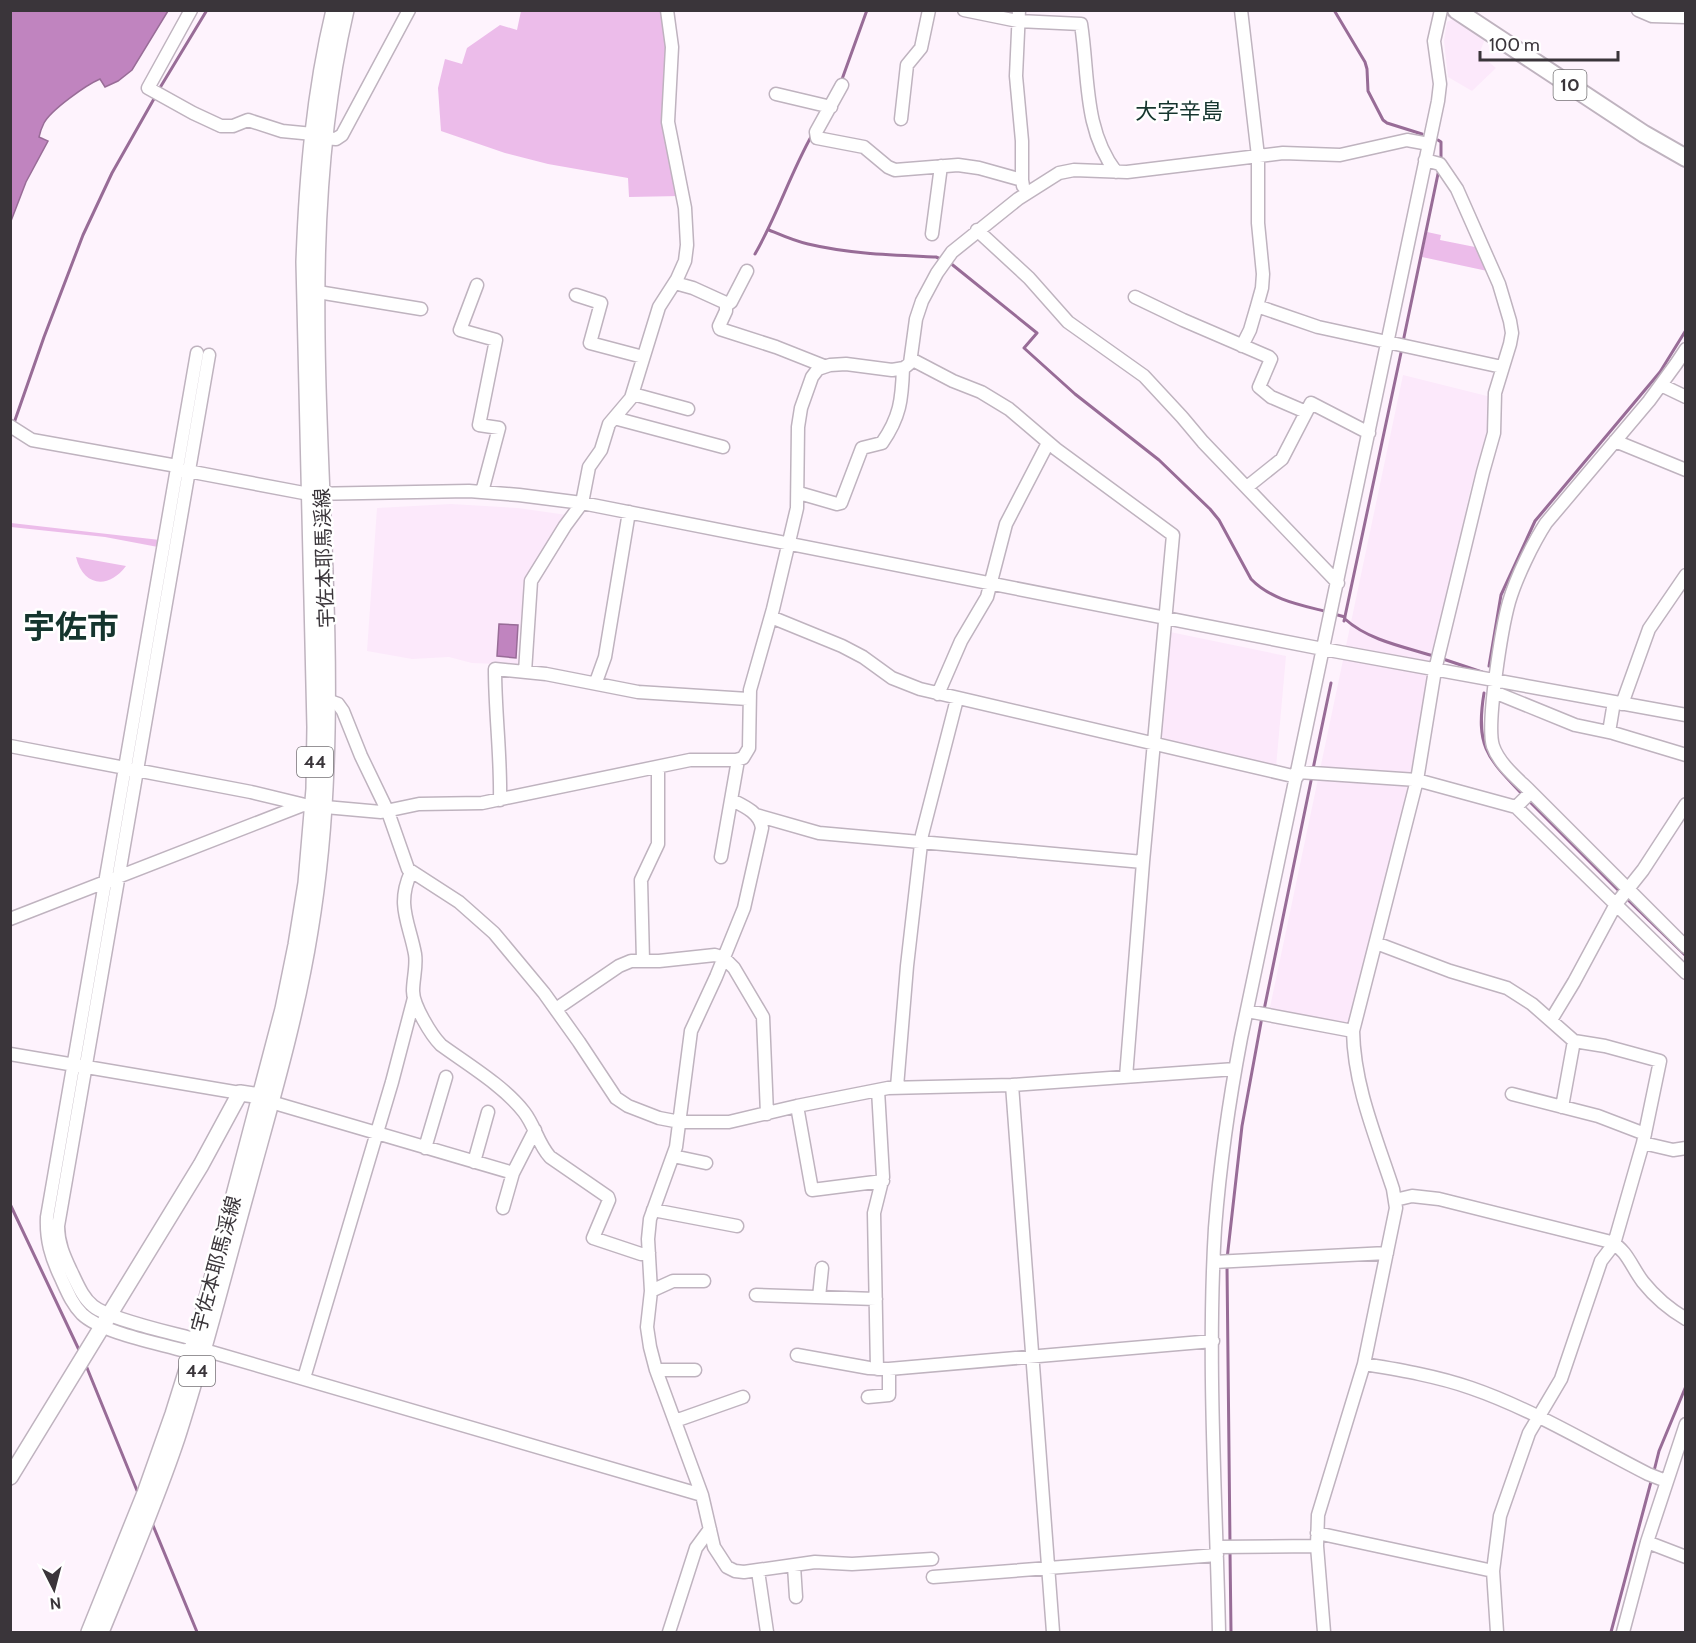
<svg xmlns="http://www.w3.org/2000/svg" width="1696" height="1643" font-family="Cabin,'Noto Sans JP',sans-serif">
<style>
.built{fill:#fce9fb}
.green{fill:#ecbcea}
.water{fill:#c084bf;stroke:#986c97;stroke-width:1.5}
.lines{fill:none;stroke-linecap:round;stroke-linejoin:round}
.stream{stroke:#986c97;stroke-width:3}
.minor-casing{stroke:#bfb3bf;stroke-width:15}
.major-casing{stroke:#bfb3bf;stroke-width:18}
.highway-casing{stroke:#bfb3bf;stroke-width:20}
.minor{stroke:#fff;stroke-width:12}
.major{stroke:#fff;stroke-width:15}
.highway{stroke:#fff;stroke-width:16}
.labels{text-anchor:middle;stroke-width:5;stroke-linejoin:round;paint-order:stroke}
.shield{fill:#fff;stroke:#757275;stroke-width:1.5}
.shield-label{font-size:18px;font-weight:bold;fill:#3a353a}
.street-label{font-size:20px;fill:#3a353a;stroke:#fff}
.quarter-label{font-size:22px;fill:#15352e;stroke:#fff}
.town-label{font-size:32px;font-weight:bold;fill:#15352e;stroke:#fff}
</style>
<rect width="100%" height="100%" fill="#fef3fd"/>
<!-- built -->
<path class="built" d="M1451,20H1455L1485,39L1479,54L1496,68L1472,91L1448,77L1444,41L1447,22Z
M1403,375L1491,397V417L1470,491L1407,789L1378,917L1348,1025L1269,1012Z
M451,504L518,508L567,515L528,579L520,665L472,663L449,657L412,659L367,651L377,508Z
M1170,632L1286,656L1276,767L1159,740Z"/>
<!-- green -->
<path class="green" d="M521,11H664L669,44L664,110L680,196L629,197L628,178L548,164L505,153L441,131L438,88L445,59L462,64L467,48L500,25L517,30Z
M1427,232L1441,235L1440,240L1480,248L1492,272L1422,257Z
M11,523L160,540L158,547L105,537L11,527Z
M76,557L126,566C108,590 83,586 76,557Z"/>
<!-- water -->
<path class="water" d="M11,10L168,11L132,70L118,81L105,87L100,79C86,85 51,110 44,123C42,127 40,132 39,137L48,141L26,182L11,221Z
M499,624L518,625L516,658L497,656Z"/>
<g class="lines">
<!-- stream -->
<path class="stream" d="M1334,10L1365,62L1367,69L1368,91L1383,120L1387,123L1422,134
M841,82L867,10
M158,91L207,10
M1438,140L1441,142V160
M769,230C781,235 794,241 808,244C850,254 893,255 936,257L943,260
M755,254C777,216 790,174 812,135
M949,262L1037,333L1024,348L1075,394L1159,460L1210,509L1219,520L1251,579C1271,600 1301,605 1328,612
M1403,342L1439,169
M14,423L44,337L83,235L112,173L155,97
M1334,614L1345,617
M1345,619C1368,640 1404,647 1434,656
M1344,621L1402,348
M1440,658L1482,672
M1489,666L1501,595L1535,521L1660,372L1686,330
M1484,693C1475,748 1488,758 1524,796
M1313,769L1331,683
M1529,801L1622,894
M1626,898L1686,956
M1264,1010L1312,776
M10,1204L80,1352
M1227,1259L1242,1126L1262,1017
M1227,1266L1230,1544
M85,1363L138,1493
M1654,1471L1659,1451L1686,1386
M152,1523L197,1632
M1230,1551L1231,1632
M1611,1632L1652,1478"/>
<!-- minor casing -->
<g class="minor-casing">
<path id="minor" d="M191,10L148,88L193,113L221,126H233L248,120L282,131L313,134
M964,10L1018,21L1081,24C1089,75 1083,129 1116,172
M1019,10L1016,76L1022,141V180L1023,186
M1241,10L1258,156V223L1263,274L1262,288L1257,306L1250,330L1242,346
M1638,10L1652,16L1686,17
M842,85L816,132L817,138L864,147L888,167L895,170L958,165L979,168L1022,180
M776,94L831,107
M901,119L907,65L921,48L929,10
M324,138L336,139L342,135L409,10
M977,230L1029,278L1068,322L1144,376L1182,417L1203,442L1338,583
M932,234L941,166
M675,283L693,288L726,303V311L719,326L720,329L776,347L824,366
M477,285L460,330L496,340L479,425L499,428L482,492
M318,292L421,309
M576,295L601,303L590,343L643,357
M1135,297L1183,320L1269,357L1271,359L1259,387L1271,397L1306,412
M727,305L731,302L747,271
M1257,306L1318,327L1502,367
M197,353L47,1217C46,1240 51,1257 61,1278C67,1291 72,1304 82,1314C102,1333 158,1343 185,1351L194,1347L702,1495
M911,359L953,381L981,392L1009,409L1056,449L1173,535L1143,862L1126,1077
M1661,385L1686,397
M633,394L688,409
M614,418L723,447
M10,426L32,440L177,466
M1615,441L1686,470
M177,469L309,494L469,491L519,495L582,503L1323,649L1686,715
M1247,487L1282,459L1311,403L1369,433
M799,493L837,504L841,503L862,448L882,443C900,417 902,400 903,368
M771,617L842,646L863,657L892,678L920,689L1297,777
M525,672L531,581L565,526L582,503L589,467L601,450L609,424L631,398L659,307L677,279L685,261L687,245L685,208L668,122L672,47L667,10
M596,682L605,657L629,512
M1494,692L1575,725L1613,733L1686,755
M938,694L961,641L987,597L1006,524L1048,443
M327,700L338,704L343,711L361,756L388,812L408,869L459,902L494,933L544,993L579,1042L616,1098L628,1106L659,1118L680,1122H729L797,1106L888,1088L1012,1085L1235,1069
M1622,704L1649,629L1686,575
M1609,732L1614,702
M10,746L251,792L305,805
M1298,772L1417,780L1516,807L1686,973
M1531,792L1686,947
M500,800C501,756 495,713 495,669L546,674L638,692L748,699
M732,800C744,806 760,813 762,828L744,908L716,977L691,1031L676,1147L650,1219L648,1239L651,1291L647,1327L650,1347L656,1370L702,1495L714,1547L727,1567L735,1571L744,1572L815,1562L852,1564L932,1559
M1516,807L1531,792C1518,779 1499,764 1493,746C1486,724 1502,627 1509,602C1516,578 1533,543 1546,523L1649,401L1676,364L1686,349
M756,815L819,833L1143,862
M721,857L738,760
M411,872C396,905 409,922 415,954C417,966 413,979 413,991C413,1005 431,1035 441,1045C467,1064 504,1086 524,1112C535,1126 538,1144 550,1157L608,1197L609,1200L593,1238L641,1254L649,1253
M10,919L303,805L381,812L419,804L482,803L690,760H736L743,758L749,748L750,690L773,609L797,508L798,427L801,408L812,377L818,369L830,365L846,364L892,370L904,368L910,363L916,319L922,301L937,273L952,252L1018,199L1059,173L1074,170L1127,172L1283,153L1340,155L1407,140L1429,144
M1376,943L1450,971L1507,988L1532,1004L1574,1041L1562,1107
M643,961L641,880L658,844V768
M556,1009L619,966L631,961H659L715,955L724,958L734,968L763,1017L767,1114
M1247,1011L1353,1031
M1551,1020L1574,982L1616,904L1643,870L1686,804
M10,1054L240,1093
M1012,1085L1053,1632
M897,1087L907,966L922,835L957,699
M1512,1094L1598,1116L1645,1134
M271,1102L513,1173
M797,1106L812,1190L883,1181
M1643,1143L1673,1150L1686,1148
M425,1148L446,1077
M673,1156L706,1163
M474,1162L488,1112
M1395,1200L1412,1196L1439,1199L1611,1242C1627,1250 1632,1268 1643,1282C1655,1297 1669,1309 1686,1319
M503,1208L513,1173L535,1130
M653,1210L737,1226
M1214,1262L1387,1253
M651,1291L673,1281H704
M756,1295L876,1299
M819,1297L822,1268
M194,1347L190,1338C168,1332 109,1319 93,1306C82,1297 77,1283 71,1271C64,1256 58,1243 58,1226L209,355
M797,1355L869,1368L889,1369L1213,1341
M1364,1364C1400,1370 1437,1376 1471,1388C1532,1409 1591,1445 1648,1474L1666,1481
M877,1369L874,1213L883,1177L878,1090
M656,1370H695
M304,1378L392,1082L414,998
M868,1397L889,1395V1369
M675,1421L743,1397
M1317,1533L1493,1571
M1647,1542L1686,1557
M1217,1547L1317,1546
M794,1566L796,1597
M758,1571L767,1632
M933,1577L1217,1555
M669,1632L696,1548L710,1529
M1219,1632C1216,1498 1207,1362 1215,1228C1220,1164 1229,1101 1241,1038L1438,101L1440,84L1434,41L1441,10
M1324,1632L1317,1546L1318,1515L1364,1364L1396,1208L1393,1189C1376,1137 1354,1086 1353,1031L1417,780L1435,670L1483,472L1494,433L1495,393L1510,344L1512,333L1510,321L1499,284L1457,189L1440,164L1425,160
M1497,1632L1493,1571L1500,1516L1529,1433L1561,1379L1601,1261L1614,1244L1643,1143L1660,1061L1605,1046L1574,1041
M1623,1632L1647,1542L1686,1424"/>
</g>
<!-- major casing -->
<g class="major-casing">
<path id="major" d="M10,1477L201,1165L240,1093L261,1096L268,1101
M89,1632L145,1493L173,1414L194,1347L283,1009L296,945L306,883L314,789L315,727L304,262C307,178 314,93 334,10
M101,1632C127,1568 155,1504 177,1438C203,1357 224,1273 247,1190C270,1105 296,1019 310,931C319,877 324,821 326,766C336,515 288,258 346,10"/>
</g>
<!-- highway casing -->
<g class="highway-casing">
<path id="highway" d="M1456,10L1644,134L1686,158"/>
</g>
<!-- minor -->
<use href="#minor" class="minor"/>
<!-- major -->
<use href="#major" class="major"/>
<!-- highway -->
<use href="#highway" class="highway"/>
</g>
<g class="labels">
<!-- shield labels -->
<g class="shield">
<rect x="1553.5" y="70" width="33" height="30" rx="4.5"/>
<rect x="297" y="747" width="36" height="30" rx="4.5"/>
<rect x="179" y="1356" width="36" height="30" rx="4.5"/>
</g>
<g class="shield-label">
<text x="1570" y="91">10</text>
<text x="315" y="768">44</text>
<text x="197" y="1377">44</text>
</g>
<!-- street labels -->
<g class="street-label">
<text transform="translate(324 558) rotate(-92)" y="7">宇佐本耶馬渓線</text>
<text transform="translate(216 1264) rotate(-75)" y="7">宇佐本耶馬渓線</text>
</g>
<!-- quarter labels -->
<g class="quarter-label">
<text x="1179" y="119">大字辛島</text>
</g>
<!-- town labels -->
<g class="town-label">
<text x="71" y="638">宇佐市</text>
</g>
</g>
<!-- border -->
<rect width="1696" height="1643" fill="none" stroke="#3a353a" stroke-width="24"/>
<!-- north arrow -->
<g transform="translate(54 1589) rotate(174)" stroke="#ffffff" stroke-width="4.5" paint-order="stroke">
<path d="M0-4.5L10 22L0 15L-10 22Z" fill="#3a353a"/>
<text y="-9" font-size="16" font-weight="bold" text-anchor="middle" fill="#3a353a">N</text>
</g>
<!-- scale -->
<path d="M1480 51v9h138v-9" fill="none" stroke="#3a353a" stroke-width="3"/>
<text x="1489" y="51" font-size="18" fill="#3a353a" stroke="#ffffff" stroke-width="4.5" paint-order="stroke">100 m</text>
</svg>
